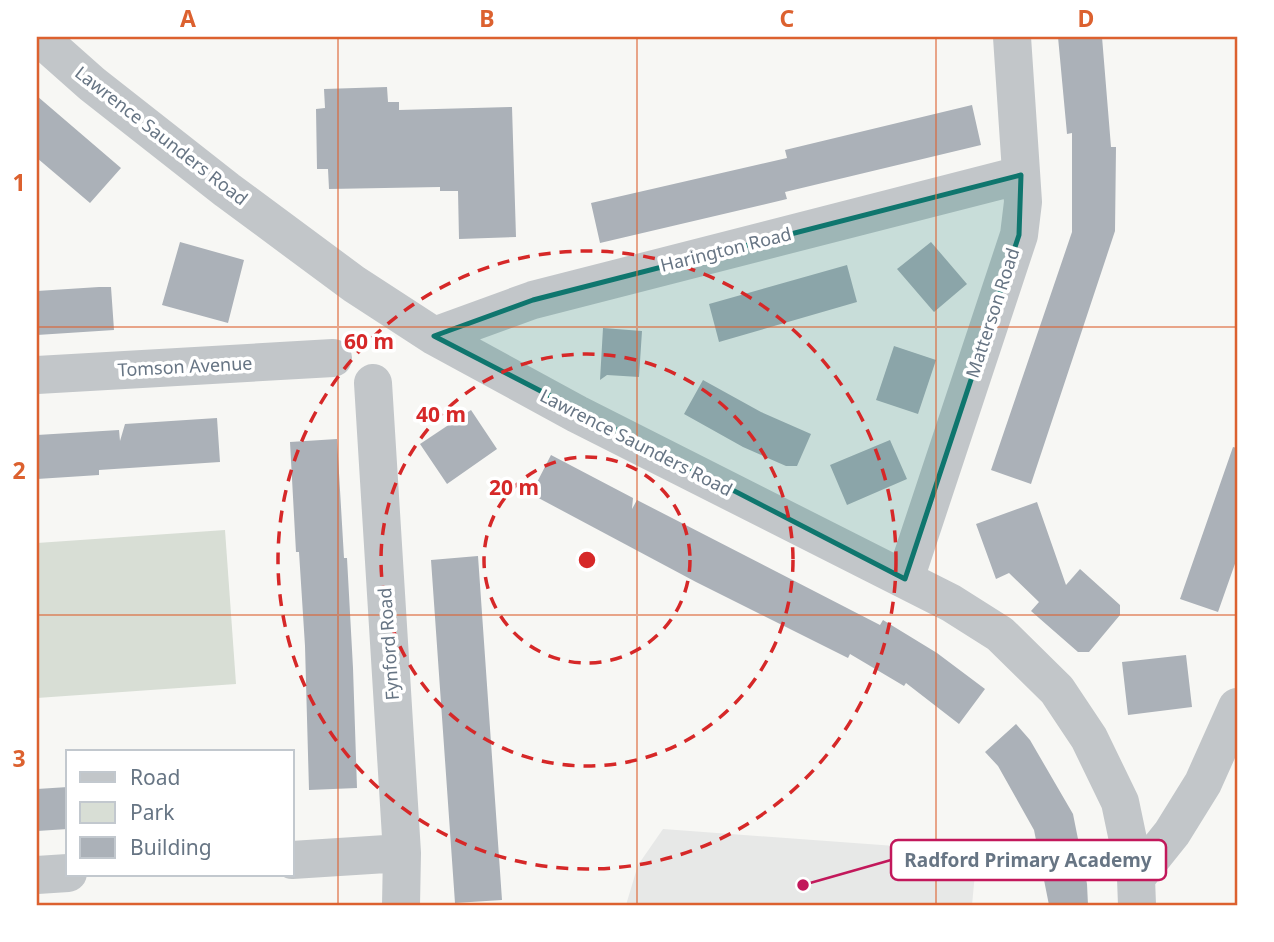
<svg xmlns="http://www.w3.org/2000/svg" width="1274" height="942" font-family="'Noto Sans',sans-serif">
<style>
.built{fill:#e7e8e7}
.green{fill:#d8ded5}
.building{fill:#abb1b8}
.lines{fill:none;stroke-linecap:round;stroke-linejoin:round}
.minor{stroke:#c2c6c9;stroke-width:38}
.marked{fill:#0f766e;fill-opacity:0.2;stroke:#0f766e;stroke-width:5;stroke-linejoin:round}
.grid{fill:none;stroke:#dc612f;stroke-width:2;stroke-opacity:0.55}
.ring{fill:none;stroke:#d62828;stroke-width:3.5;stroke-dasharray:12 9}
.labels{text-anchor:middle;stroke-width:7;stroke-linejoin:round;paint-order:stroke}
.street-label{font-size:18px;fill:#677584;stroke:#fff}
.centre{fill:#d62828;stroke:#fff;stroke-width:3.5}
.ring-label{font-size:21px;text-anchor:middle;font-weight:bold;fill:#d62828;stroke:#fff;stroke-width:7;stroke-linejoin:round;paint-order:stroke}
.leader{fill:none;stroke:#c2185b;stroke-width:2.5}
.callout-dot{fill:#c2185b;stroke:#fff;stroke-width:2.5}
.callout{fill:#fff;stroke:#c2185b;stroke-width:2.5}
.callout-label{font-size:19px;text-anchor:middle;font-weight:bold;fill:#677584}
.neatline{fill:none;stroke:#dc612f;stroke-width:2.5}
.grid-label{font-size:23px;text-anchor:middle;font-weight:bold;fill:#dc612f}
</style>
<rect width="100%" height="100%" fill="#f7f7f4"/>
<!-- built -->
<path class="built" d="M663,829L977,852L972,905H626L638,865Z"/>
<!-- green -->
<path class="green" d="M225,530L236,684L37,698V543Z"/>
<!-- building -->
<path class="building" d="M1058,37H1102L1111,147H1116L1115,231L1031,484L991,470L1072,232V133L1067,134Z
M387,87L388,102H399V110L512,107L516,237L459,239L458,191H440V187L329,189L328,169H317L316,109L325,108L324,89Z
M37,96L121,168L90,203L37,158Z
M972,105L981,145L785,192L787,199L600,243L591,203L787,158L785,150Z
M180,242L244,260L228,323L162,305Z
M931,242L967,284L934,312L897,269Z
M847,265L857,302L719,342L709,304Z
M99,287H111L114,330L37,335V291Z
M603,328L642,331L639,377L607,375L600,380Z
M894,346L936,360L918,414L876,400Z
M703,380L761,412L811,434L797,466H786L743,447L684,414Z
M471,410L497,449L447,484L420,444Z
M217,418L220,462L99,470V475L37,479V435L119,430L120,441L125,424Z
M337,439L344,558H347L353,668L357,788L309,790L305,646L299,552H296L290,442Z
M890,440L907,479L847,505L830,465Z
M1233,447L1237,448V558L1218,612L1180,599Z
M551,455L633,498L632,509L637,500L880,625L883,620L937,653L985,689L959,724L906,683L904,686L850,654L848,658L696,582L531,494Z
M1037,502L1066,585L1080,569L1120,605V615L1089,652H1078L1031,611L1039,602L1009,573L996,579L976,524Z
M478,556L502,900L455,903L431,560Z
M1186,655L1192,707L1128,715L1122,662Z
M1016,724L1030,740L1073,814L1087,884L1088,905H1049L1034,830L998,766L985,752Z
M68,787V829L37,831V789Z"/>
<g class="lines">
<!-- minor -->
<path class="minor" d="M39,37L92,84L227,190L354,284L434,336L577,414L951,603L1000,634L1057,690L1089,738L1120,802L1136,878L1137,905
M434,336L533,300L1021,175
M37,375L333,358
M373,383L402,853L401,905
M905,579L1019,235L1023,202L1012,37
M292,860L402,853
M37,875L68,873
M1136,878L1172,833L1203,783L1237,707"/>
</g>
<!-- marked area -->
<path class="marked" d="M1021,175L1019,235L905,579L434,336L533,300Z"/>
<!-- grid -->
<path class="grid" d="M338,37V905M637,37V905M936,37V905M37,327H1237M37,615H1237"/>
<!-- distance rings -->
<g class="ring">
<circle cx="587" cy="560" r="103"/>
<circle cx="587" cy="560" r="206"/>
<circle cx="587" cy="560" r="309"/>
</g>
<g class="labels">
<!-- street labels -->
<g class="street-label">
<text transform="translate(161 136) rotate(38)" y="6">Lawrence Saunders Road</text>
<text transform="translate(726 250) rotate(-14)" y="6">Harington Road</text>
<text transform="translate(993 313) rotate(-72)" y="6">Matterson Road</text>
<text transform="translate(185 367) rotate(-3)" y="6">Tomson Avenue</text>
<text transform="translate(636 443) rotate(27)" y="6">Lawrence Saunders Road</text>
<text transform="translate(389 644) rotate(-94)" y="6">Fynford Road</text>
</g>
</g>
<circle cx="587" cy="560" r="10" class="centre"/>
<g class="ring-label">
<text x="369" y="349">60 m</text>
<text x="441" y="422">40 m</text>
<text x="514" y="495">20 m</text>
</g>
<!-- callouts -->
<path class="leader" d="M803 885L891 860"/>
<circle class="callout-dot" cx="803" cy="885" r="7"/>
<rect class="callout" x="891" y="840" width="275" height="40" rx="7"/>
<g class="callout-label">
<text x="1028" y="867">Radford Primary Academy</text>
</g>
<!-- border -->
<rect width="1274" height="942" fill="none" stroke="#ffffff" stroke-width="77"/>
<!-- legend -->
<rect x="66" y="750" width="228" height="126" fill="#ffffff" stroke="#c2c8ce" stroke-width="2"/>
<rect x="80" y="772" width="35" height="10" fill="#c2c6c9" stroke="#c2c8ce" stroke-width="2"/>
<text x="130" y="785" font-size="21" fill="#677584">Road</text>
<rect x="80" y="802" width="35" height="21" fill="#d8ded5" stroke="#c2c8ce" stroke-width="2"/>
<text x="130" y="820" font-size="21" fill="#677584">Park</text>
<rect x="80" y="837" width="35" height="21" fill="#abb1b8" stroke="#c2c8ce" stroke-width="2"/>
<text x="130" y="855" font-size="21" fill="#677584">Building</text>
<rect x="38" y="38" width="1198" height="866" class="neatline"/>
<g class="grid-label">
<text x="188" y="27">A</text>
<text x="487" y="27">B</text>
<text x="787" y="27">C</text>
<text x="1086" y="27">D</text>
<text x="19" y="191">1</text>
<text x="19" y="479">2</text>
<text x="19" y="767">3</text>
</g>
</svg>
